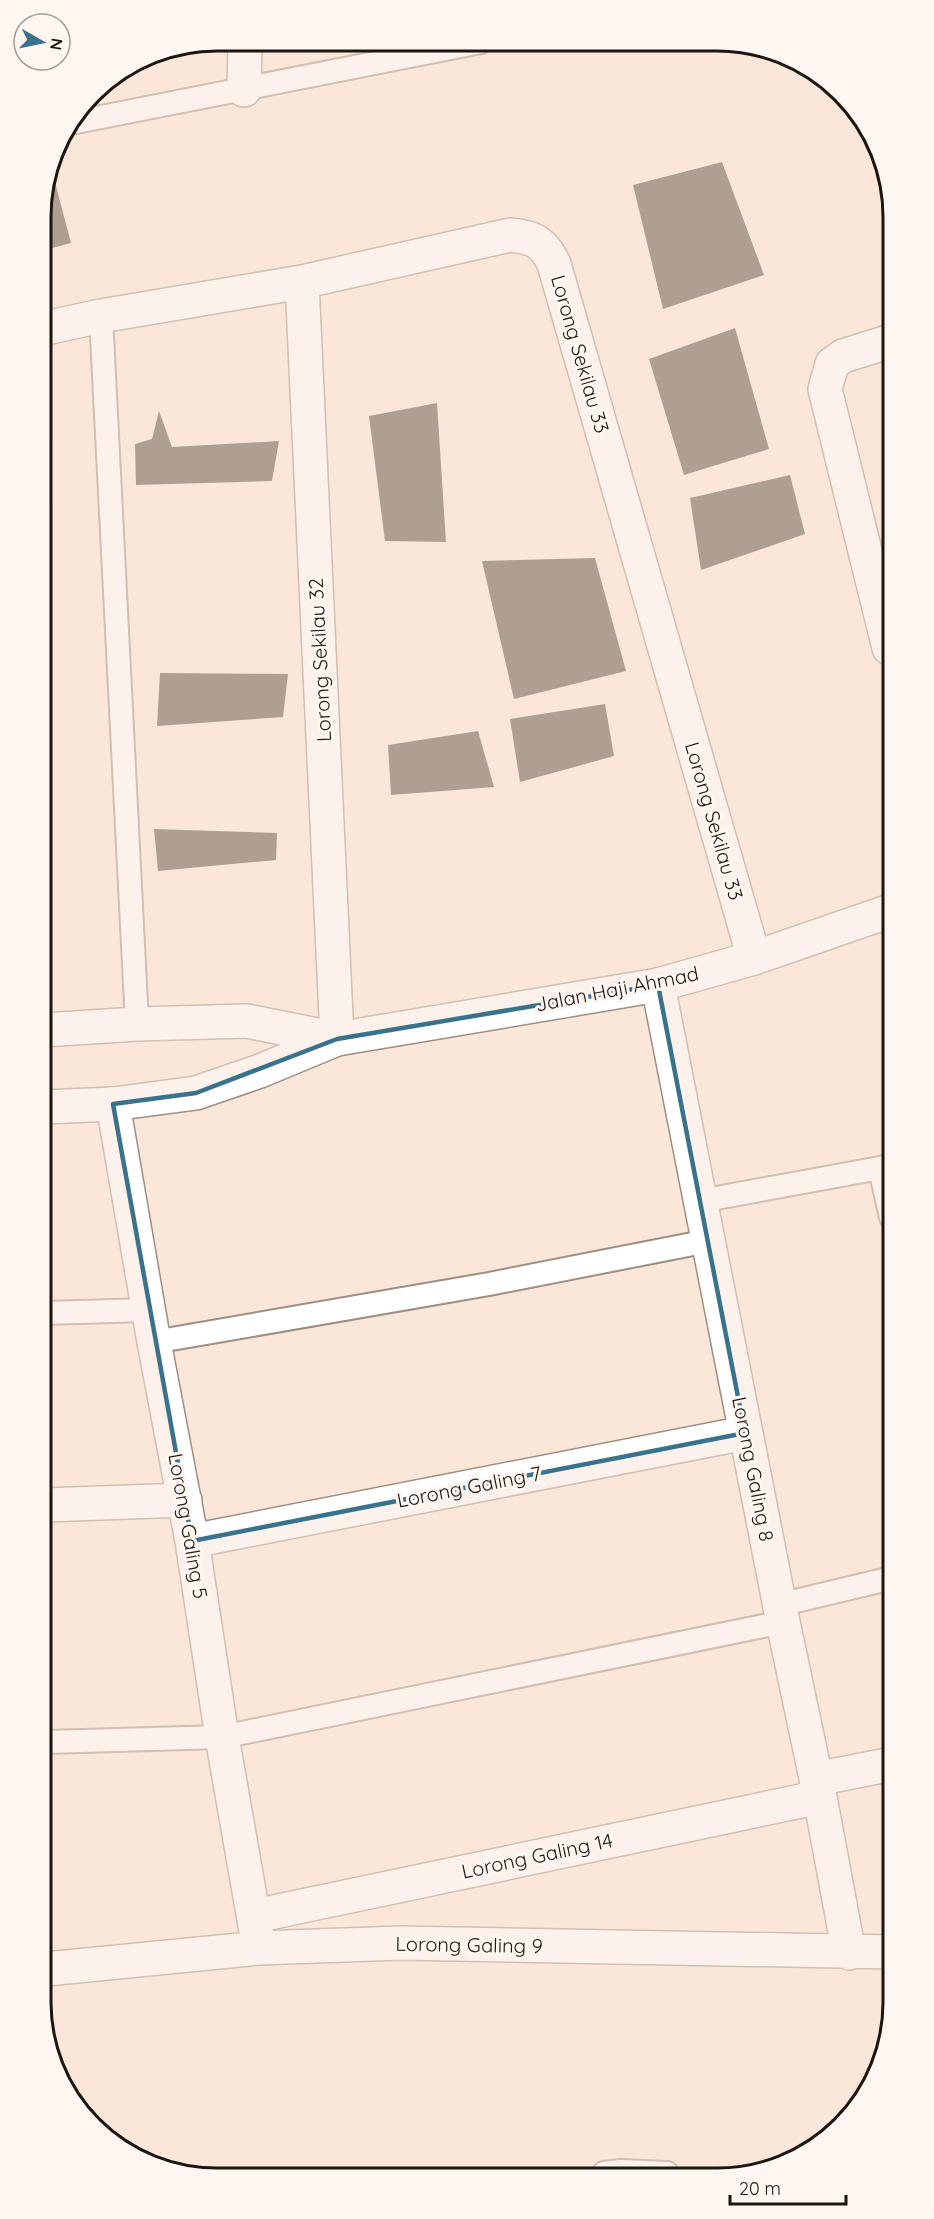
<svg xmlns="http://www.w3.org/2000/svg" width="934" height="2219" font-family="Quicksand,sans-serif">
<style>
.building{fill:#55473a}
.lines{fill:none;stroke-linecap:round;stroke-linejoin:round}
.service-casing{stroke:#9f8e82;stroke-width:26}
.minor-casing{stroke:#9f8e82;stroke-width:36}
.tertiary-casing{stroke:#9f8e82;stroke-width:36}
.service{stroke:#fff;stroke-width:22}
.minor{stroke:#fff;stroke-width:33}
.tertiary{stroke:#fff;stroke-width:33}
.marked{fill:none;stroke:#39728b;stroke-width:4.5;stroke-linejoin:round}
.labels{text-anchor:middle;stroke-width:6;stroke-linejoin:round;paint-order:stroke}
.street-label{font-size:20px;fill:#1c1611;stroke:#fef6f1}
.rim{fill:none;stroke:#1c1611;stroke-width:3}
</style>
<rect width="100%" height="100%" fill="#fae7da"/>
<!-- building -->
<path class="building" d="M722,162L764,275L663,309L633,185Z
M51,167L71,243L41,251V205Z
M735,328L769,449L684,475L649,359Z
M437,403L446,542L385,541L369,416Z
M159,411L172,447L279,441L272,481L136,485L135,444L152,439Z
M790,475L805,534L701,570L690,498Z
M595,558L626,671L514,699L482,561Z
M160,673L288,674L283,717L157,726Z
M605,704L614,756L520,782L510,719Z
M478,731L494,787L391,795L388,745Z
M154,829L277,833L276,860L158,871Z"/>
<g class="lines">
<!-- service casing -->
<g class="service-casing">
<path id="service" d="M71,123L481,42
M101,316L137,1024
M880,1169L891,1217
M700,1201L891,1166
M44,1313L148,1310
M154,1342L489,1284L708,1241
M779,1605L892,1578
M46,1742L222,1737L783,1622
M604,2173L621,2171L667,2173"/>
</g>
<!-- minor casing -->
<g class="minor-casing">
<path id="minor" d="M244,90L245,41
M302,282L337,1039
M41,329L101,316L302,282L510,235C533,237 544,242 554,264L754,958
M888,342L843,356L832,364L825,389L889,648
M658,985L783,1622L820,1797L849,1953
M113,1104L154,1342L192,1541L222,1737L259,1948
M45,1505L185,1500
M192,1541L745,1433
M816,1779L892,1764
M255,1916L820,1797
M46,1969L259,1948L401,1943L893,1952"/>
</g>
<!-- tertiary casing -->
<g class="tertiary-casing">
<path id="tertiary" d="M43,1030L137,1024L247,1021L337,1039
M44,1107L113,1104L196,1093L260,1071L337,1039L658,985L754,958L890,911"/>
</g>
<!-- service -->
<use href="#service" class="service"/>
<!-- minor -->
<use href="#minor" class="minor"/>
<!-- tertiary -->
<use href="#tertiary" class="tertiary"/>
</g>
<!-- marked area -->
<path d="M0 0H934V2219H0ZM658,985L745,1433L192,1541L113,1104L196,1093L337,1039Z" fill="#fae7da" fill-opacity=".55" fill-rule="evenodd"/>
<path class="marked" d="M658,985L745,1433L192,1541L113,1104L196,1093L337,1039Z"/>
<g class="labels">
<!-- street labels -->
<g class="street-label">
<text transform="translate(580 354) rotate(74)" y="7">Lorong Sekilau 33</text>
<text transform="translate(320 660) rotate(-93)" y="7">Lorong Sekilau 32</text>
<text transform="translate(714 821) rotate(74)" y="7">Lorong Sekilau 33</text>
<text transform="translate(617 989) rotate(-11)" y="7">Jalan Haji Ahmad</text>
<text transform="translate(753 1469) rotate(79)" y="7">Lorong Galing 8</text>
<text transform="translate(469 1487) rotate(-11)" y="7">Lorong Galing 7</text>
<text transform="translate(188 1526) rotate(80)" y="7">Lorong Galing 5</text>
<text transform="translate(537 1856) rotate(-12)" y="7">Lorong Galing 14</text>
<text transform="translate(469 1945) rotate(1)" y="7">Lorong Galing 9</text>
</g>
</g>
<!-- crop -->
<path d="M0 0H934V2219H0ZM217 51H717A166 166 0 0 1 883 217V2002A166 166 0 0 1 717 2168H217A166 166 0 0 1 51 2002V217A166 166 0 0 1 217 51Z" fill="#fef6f1" fill-rule="evenodd"/>
<path class="rim" d="M217 51H717A166 166 0 0 1 883 217V2002A166 166 0 0 1 717 2168H217A166 166 0 0 1 51 2002V217A166 166 0 0 1 217 51Z"/>
<!-- north arrow -->
<g transform="translate(42 42) rotate(99)"><circle r="28" fill="#fef6f1" stroke="#a49c97" stroke-width="1.5"/>
<path d="M0-4.5L10 22L0 15L-10 22Z" fill="#39728b"/>
<text y="-9" font-size="16" font-weight="bold" text-anchor="middle" fill="#1c1611">N</text>
</g>
<!-- scale -->
<path d="M730 2195v9h116v-9" fill="none" stroke="#1c1611" stroke-width="3"/>
<text x="739" y="2195" font-size="18" fill="#1c1611" stroke="#fef6f1" stroke-width="4.5" paint-order="stroke">20 m</text>
</svg>
